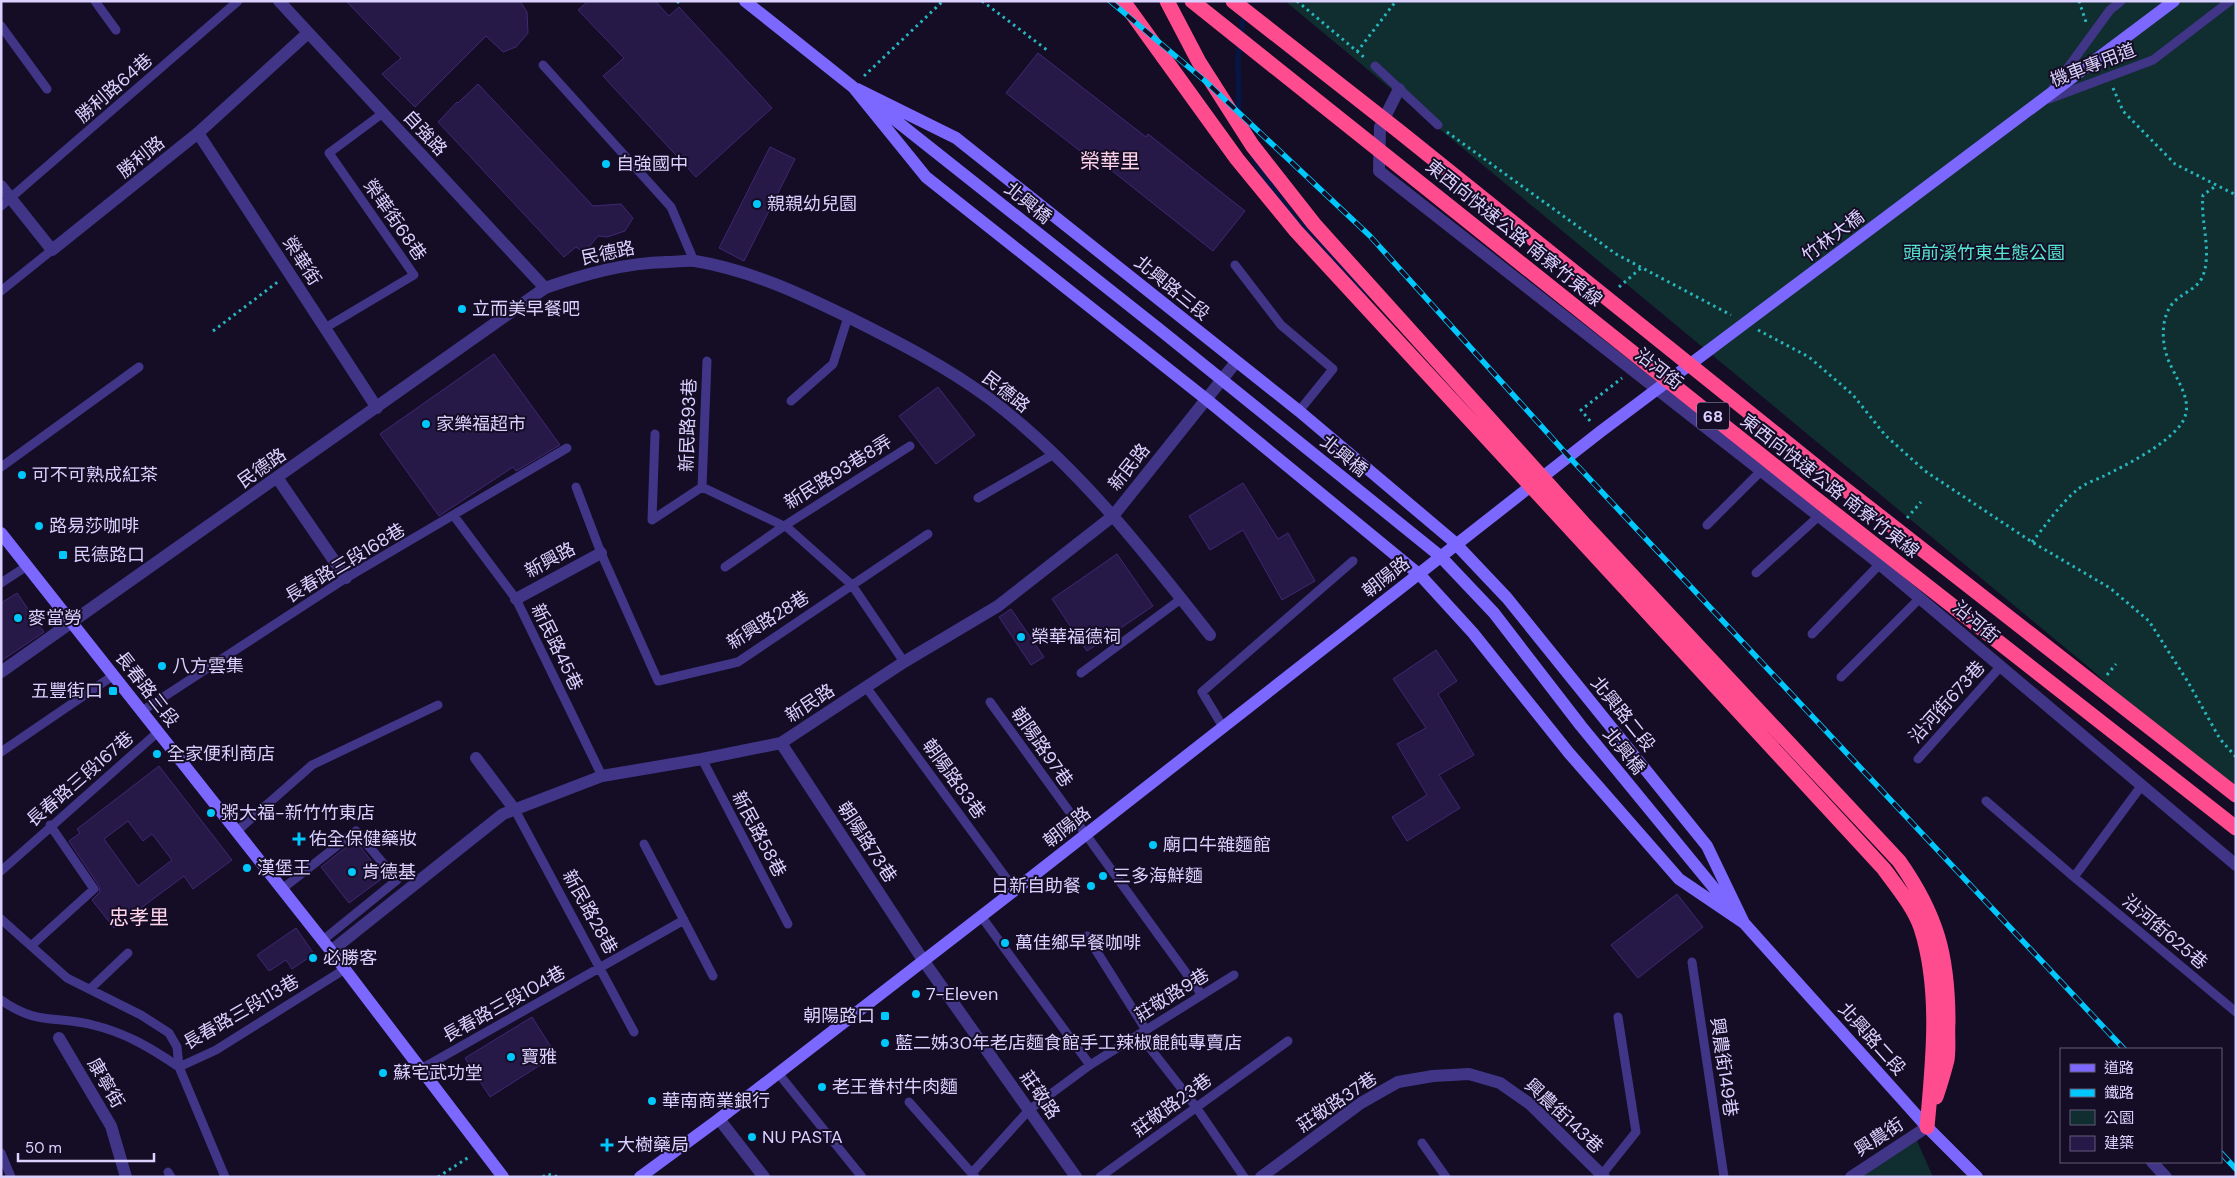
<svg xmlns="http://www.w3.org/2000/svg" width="2237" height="1178" font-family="'DM Sans','Noto Sans TC',sans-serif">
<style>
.green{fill:#102d2f}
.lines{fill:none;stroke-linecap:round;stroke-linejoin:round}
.stream{stroke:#061644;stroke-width:5.5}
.building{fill:#261847;stroke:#402875;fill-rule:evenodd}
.path{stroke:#27b6bd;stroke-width:3;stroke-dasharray:2.5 4;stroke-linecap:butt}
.lane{stroke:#413587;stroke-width:9}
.street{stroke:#413587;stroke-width:12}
.secondary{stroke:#7c68ff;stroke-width:12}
.highway{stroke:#ff4c8e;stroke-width:15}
.rail-casing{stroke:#00c8fc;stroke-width:5.5}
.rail{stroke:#140d25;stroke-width:4;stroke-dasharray:11;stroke-linecap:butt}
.poi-dot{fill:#00c8fc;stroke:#140d25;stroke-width:2}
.labels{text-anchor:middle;stroke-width:4;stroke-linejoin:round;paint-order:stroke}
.shield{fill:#140d25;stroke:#9f96be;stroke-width:1}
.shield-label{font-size:16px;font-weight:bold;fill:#dbd1ff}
.street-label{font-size:18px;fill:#dbd1ff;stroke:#140d25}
.poi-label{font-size:18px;fill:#dbd1ff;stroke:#140d25;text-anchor:start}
.park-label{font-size:18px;fill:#55e7d2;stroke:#140d25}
.quarter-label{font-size:20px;fill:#ffd3ea;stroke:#140d25}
</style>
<rect width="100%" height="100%" fill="#140d25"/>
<!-- green -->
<path class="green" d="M1285,1H2236V802L2092,670Z
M1914,1134L1933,1177H1855Z"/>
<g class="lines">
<!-- stream -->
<path class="stream" d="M1239,116L1238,59L1244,11
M1253,157C1281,209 1327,252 1365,295"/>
</g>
<!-- building -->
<path class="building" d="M346,1H520L527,12L528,33L516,47L503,52L486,36L415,107L382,74L401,58Z
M588,1H655L669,16L679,7L772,108L696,177L603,76L624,58L578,10Z
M1038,53L1146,137L1148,134L1245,211L1213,251L1106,166L1103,169L1006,93Z
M478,84L593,206L621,204L633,218L625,231L607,237L598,236L584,253L576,247L564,257L438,122L457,102L458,103Z
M770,147L795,159L744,261L719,248Z
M494,354L560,445L516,471L513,467L439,516L380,434Z
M938,387L975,435L936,464L899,416Z
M1243,483L1278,539L1288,533L1315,581L1282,600L1243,530L1210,550L1189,516Z
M1117,554L1153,606L1087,651L1052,599Z
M17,593L44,632L1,661V603Z
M1011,609L1044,657L1031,665L999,617Z
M1436,650L1457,681L1438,694L1474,755L1439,775L1460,808L1407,841L1392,817L1427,795L1397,744L1426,728L1393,679Z
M159,766L232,860L193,889L184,876L114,928L92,900L100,892L99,886L69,841L80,833L77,829ZM128,821L143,841L152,834L172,860L138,886L104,839Z
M355,840L384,877L349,903L321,867Z
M1677,894L1703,927L1638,978L1611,945Z
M296,928L314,954L292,969L286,960L269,971L257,955Z
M532,1017L556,1055L490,1097L465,1058Z"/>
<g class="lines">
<!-- path -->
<path class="path" d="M982,1L1047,50
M1297,1L1365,58
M2079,1L2086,22
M677,3L679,1
M1357,52L1396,1
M864,76L943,1
M2113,88L2123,111L2175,164L2236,195
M1447,132L1616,254L1731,315
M1619,287L1641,268
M1758,330L1809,357L1853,395L1885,435L1925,471L2032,542L2110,588L2149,621L2188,682L2220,739L2236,757
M213,331L279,281
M1590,421L1581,410L1622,378
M1907,518L1921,502
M2032,542C2046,525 2060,504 2077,490C2084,484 2095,480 2104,476C2126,465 2160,448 2177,429C2201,404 2173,379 2166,353C2161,336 2162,312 2176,300C2185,292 2197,288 2202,278C2213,253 2200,222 2203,195L2217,185
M2107,675L2116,664
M438,1177L469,1157
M543,1177L547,1174L559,1177"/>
<!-- lane -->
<path class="lane" d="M95,1L116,30
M1,26L47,89
M543,65L671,207L694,261
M1375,66L1438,125
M2053,88L2110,10L2121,1
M2049,99L2153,60L2230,1
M1,206L238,1
M1235,265L1281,325L1333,369L1299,411
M1,291L52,250
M325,328L414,275L329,153L383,113
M707,361L702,487L788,528L852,585L904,662
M791,401L833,364L848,317
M655,434L652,520L702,487
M1,467L139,367
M576,487L601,553L658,681L738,662L928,534
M978,498L1054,454
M454,516L516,599L602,776
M1707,525L1761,471
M725,567L784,526L910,446
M1756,573L1819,516
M1,583L27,566
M1812,634L1880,564
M1081,673L1181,599
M1841,677L1920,598
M866,687L1015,890
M990,702L1202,995
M142,711L346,578L567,448
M1223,727L1202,692L1353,561
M1,752L114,675
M702,759L788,924
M1918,759L2001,666
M1986,801L2074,877L2142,785
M515,810L634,1032
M237,831L312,765L438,705
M644,844L713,976
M1,871L158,732
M2074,877L2236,1012
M282,889L356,831L397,880L323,940
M981,916L1090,1065
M1,919L67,978L141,1015L169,1033L177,1047L179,1067L225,1177
M1087,936L1146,1030
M31,946L94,889L50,825
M1692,962L1724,1177
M90,989L128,953
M1,1000C37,1026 56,1015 93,1025C126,1033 151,1048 179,1067
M1139,1034L1196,1107L1244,1177
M179,1067L216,1050L345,969
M421,1069L684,920
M778,1073L862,1177
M909,1102L975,1177
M1422,1143L1446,1177
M1,1153L11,1177
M168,1172L171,1177
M972,1173L1029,1110L1090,1065L1234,975
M1100,1177L1288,1041
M1600,1177L1636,1132L1618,1017"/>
<!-- street -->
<path class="street" d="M279,1L545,288
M1399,89L1380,127L1379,171L1871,557L2236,865
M198,133L377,408
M1,186L52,250L198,133L308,33
M278,479L346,578
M516,599L601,553
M1,672L545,288C585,274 624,263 667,262C676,262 686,260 695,261C750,270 801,294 850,318C898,342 947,367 990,399C1076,464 1144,551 1210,635
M781,743L923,960L1076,1177
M476,758L515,810
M331,951L503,814L602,776L702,759L781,743L904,662L998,606L1113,516L1236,362
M59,1038L111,1126L126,1177
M719,1119L764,1177
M2152,1162L2166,1177
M1261,1177L1361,1103L1398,1082L1433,1076L1469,1074L1500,1083L1530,1104L1604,1177
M1851,1177L1927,1127"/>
<!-- secondary -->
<path class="secondary" d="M745,1L853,87L926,177L1206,399L1421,576L1473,633L1569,753L1679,879L1744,923L1927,1127L1977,1177
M857,89L956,138L1299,411L1453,541L1507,598L1707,846L1744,923
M875,104L1159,329L1440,556L1494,613L1581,726L1732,910
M1,533L331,951L503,1177
M640,1177L719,1119L1015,890L1600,432L2174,1"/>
<!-- highway -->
<path class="highway" d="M1123,1L1237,159L1296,231L1884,869C1897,887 1914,907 1921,928C1941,990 1933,1063 1927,1127
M1167,1L1199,62L1252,145L1314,224L1584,524L1899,861C1937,915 1948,956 1948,1022C1947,1034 1949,1048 1947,1060C1944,1072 1940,1085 1936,1097
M1192,1L1811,495L2236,828
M1233,1L1400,132L1827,475L2236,795"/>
<!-- rail casing -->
<g class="rail-casing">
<path id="rail" d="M1110,1L1204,80L1370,236L1571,459L2124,1049
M2221,1153L2236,1169"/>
</g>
<!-- rail -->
<use href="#rail" class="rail"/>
</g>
<!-- markers -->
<g class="poi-dot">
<circle cx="606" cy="164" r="5"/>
<circle cx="757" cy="204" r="5"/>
<circle cx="462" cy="309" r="5"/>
<circle cx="426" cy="424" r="5"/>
<circle cx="22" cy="475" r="5"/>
<circle cx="39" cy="526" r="5"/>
<rect x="58" y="550" width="10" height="10" rx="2.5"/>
<circle cx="18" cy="618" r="5"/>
<circle cx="1021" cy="637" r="5"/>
<circle cx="162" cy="666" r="5"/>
<rect x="108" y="686" width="10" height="10" rx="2.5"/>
<circle cx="157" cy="754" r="5"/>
<circle cx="211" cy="813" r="5"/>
<path d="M296.5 831.5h5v5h5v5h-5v5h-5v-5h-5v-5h5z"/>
<circle cx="1153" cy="845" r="5"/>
<circle cx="247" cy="868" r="5"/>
<circle cx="352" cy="872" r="5"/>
<circle cx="1103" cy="876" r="5"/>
<circle cx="1091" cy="886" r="5"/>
<circle cx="1005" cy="943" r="5"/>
<circle cx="313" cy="958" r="5"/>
<circle cx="916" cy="994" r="5"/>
<rect x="880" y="1011" width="10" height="10" rx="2.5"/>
<circle cx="885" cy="1043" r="5"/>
<circle cx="511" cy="1057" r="5"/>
<circle cx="383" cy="1073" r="5"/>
<circle cx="822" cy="1087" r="5"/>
<circle cx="652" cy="1101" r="5"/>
<circle cx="752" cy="1137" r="5"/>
<path d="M604.5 1137.5h5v5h5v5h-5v5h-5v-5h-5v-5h5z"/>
</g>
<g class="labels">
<!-- shield labels -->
<rect class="shield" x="1697" y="402.5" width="32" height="27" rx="4"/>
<g class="shield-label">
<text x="1713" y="422">68</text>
</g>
<!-- street labels -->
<g class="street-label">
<text transform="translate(2093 65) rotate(-21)" y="6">機車專用道</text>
<text transform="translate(114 88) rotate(-41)" y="6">勝利路64巷</text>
<text transform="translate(425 133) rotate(47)" y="6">自強路</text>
<text transform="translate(141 157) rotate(-39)" y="6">勝利路</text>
<text transform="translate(1028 203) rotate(39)" y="6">北興橋</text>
<text transform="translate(395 220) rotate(55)" y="6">榮華街68巷</text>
<text transform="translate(1514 233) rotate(39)" y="6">東西向快速公路 南寮竹東線</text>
<text transform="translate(1833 236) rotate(-37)" y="6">竹林大橋</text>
<text transform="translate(608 253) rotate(-12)" y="6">民德路</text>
<text transform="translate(302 261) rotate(57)" y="6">榮華街</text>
<text transform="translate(1172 288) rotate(39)" y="6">北興路三段</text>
<text transform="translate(1659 369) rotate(38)" y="6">沿河街</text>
<text transform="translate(1006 392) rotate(38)" y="6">民德路</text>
<text transform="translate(688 425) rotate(-88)" y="6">新民路93巷</text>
<text transform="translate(1344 456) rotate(39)" y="6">北興橋</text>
<text transform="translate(1129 467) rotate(-51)" y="6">新民路</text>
<text transform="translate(262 468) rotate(-35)" y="6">民德路</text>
<text transform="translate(838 472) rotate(-32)" y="6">新民路93巷8弄</text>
<text transform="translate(1830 486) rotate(38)" y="6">東西向快速公路 南寮竹東線</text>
<text transform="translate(550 560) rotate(-28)" y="6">新興路</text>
<text transform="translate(345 563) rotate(-31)" y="6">長春路三段168巷</text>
<text transform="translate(1386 577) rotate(-38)" y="6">朝陽路</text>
<text transform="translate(768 620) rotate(-32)" y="6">新興路28巷</text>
<text transform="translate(1976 622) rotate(40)" y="6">沿河街</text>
<text transform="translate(557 647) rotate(64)" y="6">新民路45巷</text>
<text transform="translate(147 689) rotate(52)" y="6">長春路三段</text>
<text transform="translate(1947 702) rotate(-48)" y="6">沿河街673巷</text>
<text transform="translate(810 703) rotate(-33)" y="6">新民路</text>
<text transform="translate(1623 714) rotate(51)" y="6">北興路二段</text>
<text transform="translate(1042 747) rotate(55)" y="6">朝陽路97巷</text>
<text transform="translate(1624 751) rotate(51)" y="6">北興橋</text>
<text transform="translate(80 779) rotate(-41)" y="6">長春路三段167巷</text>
<text transform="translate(954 779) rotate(54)" y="6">朝陽路83巷</text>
<text transform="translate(1067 827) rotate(-38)" y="6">朝陽路</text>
<text transform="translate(759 834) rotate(62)" y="6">新民路58巷</text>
<text transform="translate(867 842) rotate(57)" y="6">朝陽路73巷</text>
<text transform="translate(590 912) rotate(61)" y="6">新民路28巷</text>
<text transform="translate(2165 932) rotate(40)" y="6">沿河街625巷</text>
<text transform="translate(1172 995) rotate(-32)" y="6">莊敬路9巷</text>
<text transform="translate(504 1004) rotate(-29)" y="6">長春路三段104巷</text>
<text transform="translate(241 1012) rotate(-30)" y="6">長春路三段113巷</text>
<text transform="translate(1872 1039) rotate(48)" y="6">北興路二段</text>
<text transform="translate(1724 1067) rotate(82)" y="6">興農街149巷</text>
<text transform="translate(106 1083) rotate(60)" y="6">康寧街</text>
<text transform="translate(1040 1095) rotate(55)" y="6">莊敬路</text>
<text transform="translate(1337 1102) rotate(-34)" y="6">莊敬路37巷</text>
<text transform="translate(1172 1105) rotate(-36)" y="6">莊敬路23巷</text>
<text transform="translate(1564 1116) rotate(43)" y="6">興農街143巷</text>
<text transform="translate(1879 1137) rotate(-33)" y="6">興農街</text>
</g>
<!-- poi labels -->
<g class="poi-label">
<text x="616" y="170">自強國中</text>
<text x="767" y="210">親親幼兒園</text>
<text x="472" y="315">立而美早餐吧</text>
<text x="436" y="430">家樂福超市</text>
<text x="32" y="481">可不可熟成紅茶</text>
<text x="49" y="532">路易莎咖啡</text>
<text x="73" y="561">民德路口</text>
<text x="28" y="624">麥當勞</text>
<text x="1031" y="643">榮華福德祠</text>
<text x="172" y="672">八方雲集</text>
<text x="103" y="697" text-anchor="end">五豐街口</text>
<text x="167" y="760">全家便利商店</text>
<text x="221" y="819">粥大福-新竹竹東店</text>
<text x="309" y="845">佑全保健藥妝</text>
<text x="1163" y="851">廟口牛雜麵館</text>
<text x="257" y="874">漢堡王</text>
<text x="362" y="878">肯德基</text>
<text x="1113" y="882">三多海鮮麵</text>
<text x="1081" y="892" text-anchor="end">日新自助餐</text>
<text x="1015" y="949">萬佳鄉早餐咖啡</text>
<text x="323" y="964">必勝客</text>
<text x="926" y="1000">7-Eleven</text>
<text x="875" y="1022" text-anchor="end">朝陽路口</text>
<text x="895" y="1049">藍二姊30年老店麵食館手工辣椒餛飩專賣店</text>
<text x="521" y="1063">寶雅</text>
<text x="393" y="1079">蘇宅武功堂</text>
<text x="832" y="1093">老王眷村牛肉麵</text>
<text x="662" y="1107">華南商業銀行</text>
<text x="762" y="1143">NU PASTA</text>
<text x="617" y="1151">大樹藥局</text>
</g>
<!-- park labels -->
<g class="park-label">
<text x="1984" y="259">頭前溪竹東生態公園</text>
</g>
<!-- quarter labels -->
<g class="quarter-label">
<text x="1110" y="168">榮華里</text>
<text x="139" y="924">忠孝里</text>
</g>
</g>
<!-- border -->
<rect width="2237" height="1178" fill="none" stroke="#dbd1ff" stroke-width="5"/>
<!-- legend -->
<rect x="2060" y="1048" width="162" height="115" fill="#140d25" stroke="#645b7c"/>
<rect x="2070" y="1064" width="25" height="8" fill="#7c68ff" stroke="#645b7c"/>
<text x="2104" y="1073" font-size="15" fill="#dbd1ff">道路</text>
<rect x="2070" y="1089" width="25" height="8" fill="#00c8fc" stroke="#645b7c"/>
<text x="2104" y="1098" font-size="15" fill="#dbd1ff">鐵路</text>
<rect x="2070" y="1110" width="25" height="15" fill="#102d2f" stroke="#645b7c"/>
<text x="2104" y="1123" font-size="15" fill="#dbd1ff">公園</text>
<rect x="2070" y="1136" width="25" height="15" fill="#261847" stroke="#645b7c"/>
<text x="2104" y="1148" font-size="15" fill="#dbd1ff">建築</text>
<!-- scale -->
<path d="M18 1153v8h136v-8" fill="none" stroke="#dbd1ff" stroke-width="2.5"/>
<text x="25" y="1153" font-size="15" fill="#dbd1ff" stroke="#140d25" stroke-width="4" paint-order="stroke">50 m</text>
</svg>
